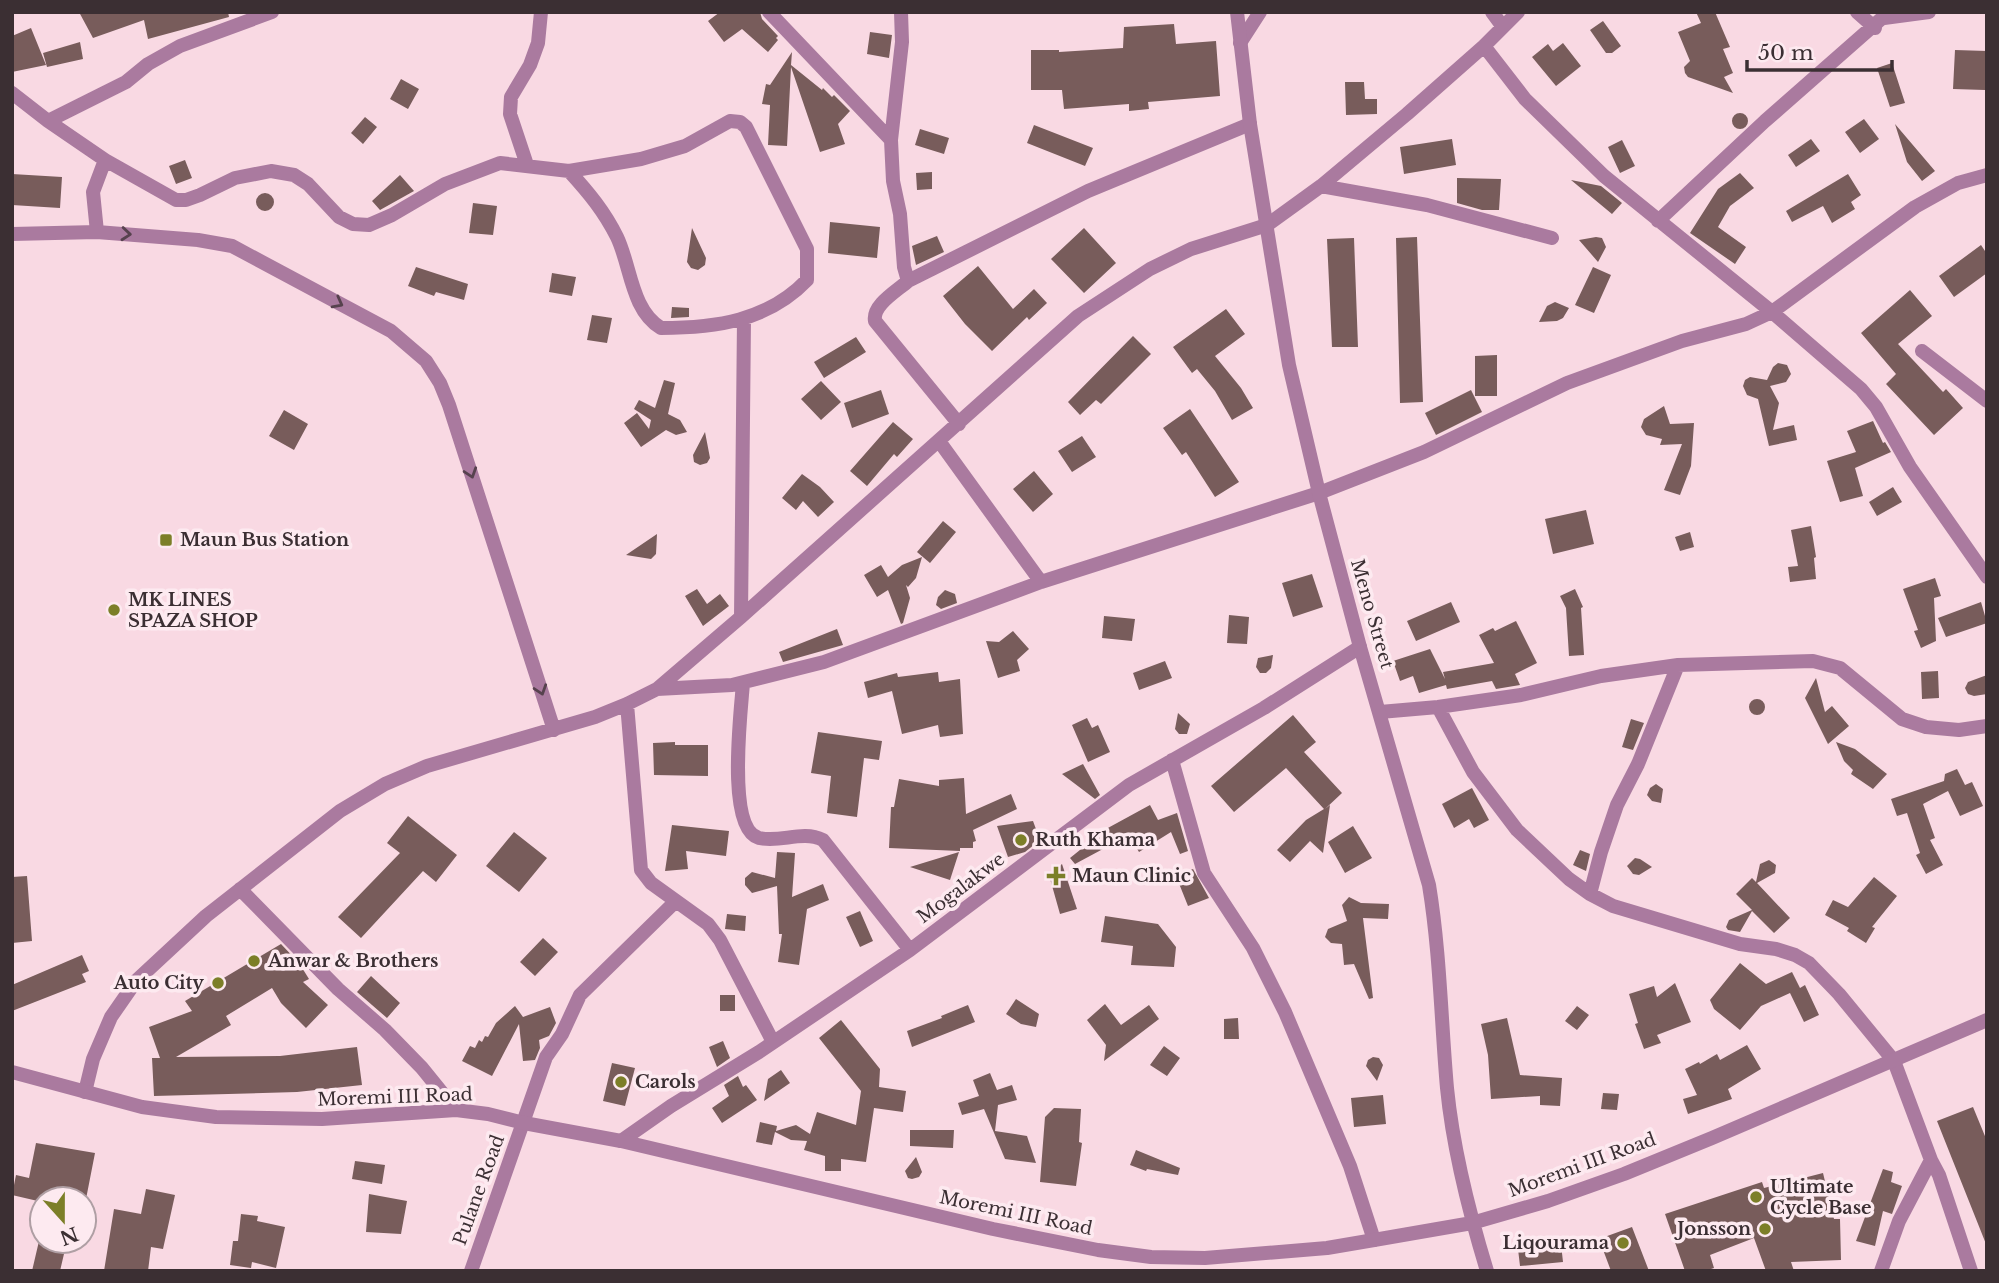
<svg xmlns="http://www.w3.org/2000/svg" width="1999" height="1283" font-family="'Libre Baskerville',serif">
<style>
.building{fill:#785c5b}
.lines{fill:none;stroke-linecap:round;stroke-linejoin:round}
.minor{stroke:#aa7a9f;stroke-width:14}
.tertiary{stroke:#aa7a9f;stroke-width:14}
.oneway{stroke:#57424e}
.poi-dot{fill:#7c7f28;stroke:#fdeaf0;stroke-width:2.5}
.labels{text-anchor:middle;stroke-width:7;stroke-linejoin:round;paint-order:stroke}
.poi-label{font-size:18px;font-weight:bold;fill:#3b2f33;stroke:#fdeaf0;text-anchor:start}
.street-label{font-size:18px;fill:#3b2f33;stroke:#fdeaf0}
</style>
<rect width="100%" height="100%" fill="#f9d9e3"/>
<!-- building -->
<path class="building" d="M79,12H228L229,17L148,39L144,20L93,38Z
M720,12H760L762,19L778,36L776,38L778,40L768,52L742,29L724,42L708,21Z
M1696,12H1715L1730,47L1723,49L1733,73L1724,77L1733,93L1688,77L1685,73L1684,67L1690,61L1678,32L1701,23Z
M1603,21L1621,46L1612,53H1606L1590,30Z
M1174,24L1176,44L1216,41L1220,96L1148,102L1149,109L1129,111V104L1064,109L1062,90H1031V50H1059V52L1123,48L1124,27Z
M31,28L46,65L12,72V36Z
M870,32L892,35L889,58L867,54Z
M80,42L83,59L47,67L43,53Z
M1563,43L1581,66L1556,86L1532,57L1548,44L1553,51Z
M1955,50L1987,51L1985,90L1953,89Z
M792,52L791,65L822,90L823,88L832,97L834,95L850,111L838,124L845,144L820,152L791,67L787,146L768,145L770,105L762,104L766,84L770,85Z
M1892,63L1905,103L1890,107L1877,68Z
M401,79L419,89L408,109L390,99Z
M1345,82H1364L1365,99H1377V114L1346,115Z
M1732 121a8 8 0 1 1 16 0a8 8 0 1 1-16 0Z
M365,117L377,127L363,144L351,133Z
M1864,119L1879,139L1860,153L1845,132Z
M1895,124L1935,171L1922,181L1907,162Z
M1034,125L1093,148L1085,166L1027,143Z
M920,129L949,138L944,154L915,145Z
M1452,139L1456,165L1404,174L1400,147Z
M1811,139L1820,151L1796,167L1788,155Z
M1622,140L1635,166L1620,173L1608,147Z
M185,160L192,178L176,184L169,166Z
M932,172V189L917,190L916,173Z
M1740,173L1754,188L1730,206L1718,227L1746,247L1735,264L1690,233L1718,189Z
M12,174L62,177L60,208L12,205Z
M1848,174L1861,195L1851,202L1855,209L1832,223L1823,206L1792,222L1786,211Z
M400,175L414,191L380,210L372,201Z
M1457,178L1501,179L1499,210H1482L1457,203Z
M1571,180L1601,186L1622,203L1612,214Z
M256 202a9 9 0 1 1 18 0a9 9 0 1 1-18 0Z
M473,203L497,206L493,235L469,233Z
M830,222L880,227L877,258L828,253Z
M692,228L706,258L705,265L698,270L691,268L687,262Z
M1084,228L1116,263L1084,293L1051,259Z
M937,236L944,252L916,265L912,246Z
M1417,237L1423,402L1400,403L1396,238Z
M1596,237L1602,238L1606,247L1598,262L1579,240Z
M1354,238L1358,347H1332L1327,239Z
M1981,245L1987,254V273L1954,297L1939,276Z
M978,266L1013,309L1034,289L1047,303L1029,320L1027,317L992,351L965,324L943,296Z
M416,267L468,284L464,300L436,292L434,296L408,286Z
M1593,267L1611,275L1594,313L1575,305Z
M552,273L576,277L572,296L549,292Z
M1910,290L1932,316L1898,344L1943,392L1946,389L1963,408L1934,435L1886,384L1896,374L1861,333Z
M1555,302L1569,308L1563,318L1557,321L1539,322L1547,306Z
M672,307L689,308V317L671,318Z
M1226,309L1245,334L1215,356L1241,388L1253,408L1232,420L1215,391L1197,369L1192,373L1173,347Z
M592,315L612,318L607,343L587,340Z
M1133,336L1151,354L1101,404L1096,400L1080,415L1068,402Z
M856,337L866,352L824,378L814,362Z
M1497,355V396H1475V356Z
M1778,363L1787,365L1791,374L1786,382L1770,386L1779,403L1773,430L1794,425L1797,440L1769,446L1758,399L1747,395L1743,386L1745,380L1750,377L1767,380L1773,367Z
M664,380L675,383L668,414L680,420L687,432L676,435L666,430L641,447L624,423L637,413L649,429L651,420L634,409L639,400L655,408Z
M821,381L841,402L821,420L801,399Z
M881,390L889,414L852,428L844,403Z
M1471,390L1482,412L1436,435L1425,413Z
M1664,406L1670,424L1694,423L1691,466L1680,495L1664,490L1682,444L1660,445L1662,439L1646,435L1641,427L1644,419Z
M1190,409L1239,482L1215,497L1186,452L1182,455L1163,428Z
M284,410L308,424L294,450L269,436Z
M1873,421L1883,443L1885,442L1891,452L1855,468L1863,496L1840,502L1827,461L1856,452L1847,431Z
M893,422L913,439L897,457L894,454L867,486L850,471Z
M705,432L710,458L707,463L700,465L694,462L693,455Z
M1082,436L1096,457L1072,472L1058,451Z
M1034,471L1053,494L1033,512L1013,489Z
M802,474L820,487L834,502L818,517L803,501L796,510L782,498Z
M1893,487L1902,502L1877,516L1869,502Z
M1586,510L1594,544L1553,554L1545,519Z
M943,521L956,532L930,563L917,552Z
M1811,526L1816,557L1814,558L1816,579L1790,582L1788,567L1798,566L1791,530Z
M1690,532L1694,547L1680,551L1675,537Z
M657,534L656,554L651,559L626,555Z
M922,557L916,578L908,587L906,585L910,598L903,623L901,624L888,590L877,597L864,575L881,565L888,577L902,565Z
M1312,574L1323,607L1293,617L1282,583Z
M1935,578L1941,596L1934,598L1936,641L1921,648L1914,631L1918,630L1903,589Z
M697,589L707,604L720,594L729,606L703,626L685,596Z
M1575,589L1583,607L1581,608L1584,655L1569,656L1566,608L1560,596Z
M945,590L955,594L957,603L941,609L936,605L938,597Z
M1451,602L1460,622L1416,641L1407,621Z
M1981,602L1987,623L1946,637L1938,618Z
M1229,615L1249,617L1247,644L1227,643Z
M1104,616L1135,619L1132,641L1102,638Z
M1516,621L1537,663L1515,674L1520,685L1496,689L1492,681L1447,689L1446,685L1419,693L1413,676L1400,681L1393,661L1430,649L1445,679L1443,672L1494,663L1479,635L1493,628L1495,631Z
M837,629L843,645L783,662L779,652Z
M1013,631L1029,649L1017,660L1020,671L998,678L986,641L999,642Z
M1273,655L1271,668L1266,673H1260L1256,667L1258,658Z
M1165,661L1172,678L1139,690L1133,673Z
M1938,671L1939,698L1922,699L1921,672Z
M938,672L939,682L960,679L963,734L940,737L938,725L902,734L892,691L868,698L864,682L897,673L898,677Z
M1987,675V694L1974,696L1968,694L1965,688L1968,682Z
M1816,678L1825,712L1832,706L1849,726L1828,744L1805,698Z
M1749 707a8 8 0 1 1 16 0a8 8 0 1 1-16 0Z
M1178,713L1190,724L1187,734H1179L1175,729Z
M1293,715L1316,742L1304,752L1342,793L1325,809L1330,805L1323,853L1310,841L1290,862L1277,850L1306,820L1324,809L1286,768L1234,812L1211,786Z
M1087,718L1092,728L1098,725L1110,752L1088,762L1072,725Z
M1631,719L1644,723L1633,750L1622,747Z
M818,732L882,741L879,760L864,758L857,817L827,813L831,776L811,773Z
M675,742V745H708V776L654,775L653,743Z
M1836,742L1855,749L1887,774L1873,789L1851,774L1853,770L1844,761Z
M1083,764L1100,795L1095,799L1062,774Z
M1957,769L1965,785L1972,782L1983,806L1960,816L1948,791L1923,804L1935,838L1930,840L1943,865L1926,874L1916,855L1920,853L1907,813L1897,816L1891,799L1944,781L1945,774Z
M964,778L966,814L1011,794L1017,809L973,830L976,841L973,842V848H960V851L889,848L891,807H894L899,779L939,786V780Z
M1656,784L1663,789L1661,803L1652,801L1647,795L1650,788Z
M1472,788L1489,820L1474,828L1469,819L1454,828L1442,804Z
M1150,805L1158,820L1177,813L1188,851L1180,854L1171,832L1139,852L1129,835L1075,864L1070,858L1106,829Z
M408,816L457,855L436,882L423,871L361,938L338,917L400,853L387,843Z
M1033,821L1040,840L1025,852L1008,857L997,826Z
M672,825L729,831L726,856L686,851L688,869L665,871Z
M1353,826L1372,858L1345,873L1328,842Z
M514,832L547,858L519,892L486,866Z
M1580,850L1590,854L1586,871L1573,865Z
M777,852L795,853L792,897L823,884L829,900L807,909L799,965L778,962L782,934H779L777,886L752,893L745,885V878L752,872L775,878Z
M959,852L950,880L910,867Z
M1635,858L1640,859L1652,867L1639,875L1633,874L1627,866Z
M1769,860L1776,865L1775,873L1757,883L1790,918L1774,933L1752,911L1740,932L1728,930L1726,927L1729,920L1752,910L1736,894L1752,878L1756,882L1760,864Z
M1062,864L1077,909L1060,914L1049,875Z
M1193,869L1209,898L1188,906L1176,876Z
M27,876L32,941L12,943V877Z
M1874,877L1897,896L1872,927L1875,928L1866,943L1847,931L1849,928L1825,915L1833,900L1848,907Z
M1349,897L1361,903L1389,904L1388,919L1363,918L1373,998L1369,999L1354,964L1344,965L1342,944L1331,943L1325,937L1328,929L1347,921L1342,905Z
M860,911L873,941L860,947L846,917Z
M727,914L746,916L745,931L725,929Z
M1105,916L1158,924L1176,947L1174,967L1131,965L1133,946L1101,942Z
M543,938L558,952L535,976L520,962Z
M281,944L299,963L309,979L303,982L328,1005L306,1028L281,1003L272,988L226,1016L231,1025L176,1057L280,1056L357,1047L362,1085L297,1092L154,1096L152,1058H160L149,1027L192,1011L185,1001Z
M82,955L89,971L82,974L86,982L12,1011V985Z
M1740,963L1766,984L1792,972L1800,988L1805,985L1819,1015L1804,1022L1790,993L1761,1006L1740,1030L1714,1009L1710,1000Z
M371,976L400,1003L387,1018L357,992Z
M1675,983L1691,1022L1657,1035L1661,1043L1644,1049L1635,1024L1638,1023L1629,994L1654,986L1657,997Z
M720,995H735V1011H720Z
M1016,999L1039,1014L1036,1027L1021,1024L1006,1014Z
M1105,1004L1121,1025L1149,1005L1159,1019L1104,1061L1106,1045L1087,1020Z
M968,1005L975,1022L912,1047L907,1031L942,1018L941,1016Z
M515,1006L523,1017L550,1007L556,1023L549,1036L539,1040L540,1048L535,1060L523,1061L519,1024L492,1076L462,1061L470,1046L475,1048L479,1040L482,1042L485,1036L488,1037L496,1023Z
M1577,1006L1589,1015L1577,1030L1565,1021Z
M1238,1018L1239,1039H1224V1019Z
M1507,1018L1520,1075L1562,1078L1560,1106L1540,1105V1096L1491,1099L1488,1055L1481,1024Z
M841,1020L880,1069L879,1087L906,1091L903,1112L874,1108L866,1162L841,1159V1171H825V1156L804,1150L807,1141L791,1140L775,1132L772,1145L756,1142L760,1122L777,1126L776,1131L796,1125L810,1134L817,1112L856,1125L861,1091L819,1038Z
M723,1041L730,1058L717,1067L709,1047Z
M1747,1045L1761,1069L1728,1089L1732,1099L1688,1114L1683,1099L1697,1095L1685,1069L1699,1062L1700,1064L1717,1054L1720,1060Z
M1164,1046L1180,1058L1167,1076L1150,1065Z
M1373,1057L1379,1058L1383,1065L1377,1081L1366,1066L1368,1060Z
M612,1063L635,1068L625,1106L603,1101Z
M781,1070L790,1083L764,1101L768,1079Z
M990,1073L997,1090L1012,1085L1017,1100L998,1105L995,1131L1027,1136L1036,1163L1005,1159L984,1109L962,1115L958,1103L979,1096L973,1080Z
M738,1076L743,1087L746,1085L757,1100L722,1123L712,1108L729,1096L724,1085Z
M1603,1093L1619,1094L1617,1110L1601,1109Z
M1383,1095L1386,1124L1354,1127L1351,1098Z
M1973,1107L1987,1141L1986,1244L1937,1121Z
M1054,1108L1081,1109L1079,1142L1082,1143L1076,1186L1040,1182L1045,1117Z
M910,1130H954L953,1148L910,1146Z
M36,1143L95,1153L86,1199H42V1202L12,1195L16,1175L29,1178Z
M1136,1150L1180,1168L1178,1175L1147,1169L1146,1171L1130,1165Z
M916,1157L922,1172L919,1177L912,1179L908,1178L905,1171Z
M355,1161L385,1165L382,1184L352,1179Z
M1883,1169L1893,1172L1891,1182L1902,1186L1892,1214L1883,1211L1875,1246L1856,1241Z
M1823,1173L1834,1219H1840L1841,1260L1791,1262L1794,1271H1766L1754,1238L1710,1255L1714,1268L1705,1271H1685L1665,1214L1762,1182L1764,1188Z
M146,1189L175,1195L163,1249L151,1247L148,1271H104L114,1209L141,1214Z
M369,1194L407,1201L401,1234L366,1232Z
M241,1214L258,1216L257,1221L285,1227L276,1268L252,1262L251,1268L230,1265L233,1241H238Z
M1632,1227L1649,1271H1611L1599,1239Z
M1546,1239L1547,1245L1561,1244L1563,1262L1520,1266L1518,1249L1524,1248L1523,1241Z
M39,1241H67L60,1271H32Z"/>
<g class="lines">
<!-- minor -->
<path class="minor" d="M769,12L891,140
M901,12L902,42L891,140L893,181L900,214L904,267L908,281
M1492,12L1503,27
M1857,12L1875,28
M1884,18L1929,12
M1240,43L1260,12
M1484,46L1525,99L1604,176L1772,312L1861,389L1876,407L1910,467L1987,577
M12,93L48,121L105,160
M48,121L126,82L148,64L180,46L272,12
M527,165L510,114L511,97L530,65L538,43L541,12
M1321,186L1427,205L1552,238
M1658,221L1765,121L1889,12
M97,232L93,192L105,160L176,200H186L200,195L235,178L271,171L294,175L308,184L339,217L353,224L369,225L392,215L445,184L500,163L569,171L641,159L685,146L730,121L740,122L746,127L807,249V280C768,321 715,328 661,328C631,310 631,266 617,237C604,211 589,193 569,171
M12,234L97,232L198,240L232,246L391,331L426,361L440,383L449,405L554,730
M1922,351L1987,401
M959,424L875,321C872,305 897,291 908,281L1088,191L1250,124
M939,441L1041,582
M741,617L744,319
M743,683C741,711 726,829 759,838C781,843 802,830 823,840L910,950
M657,689L732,685L824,662L1041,582L1319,493L1424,452L1567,383L1682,341L1746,324L1772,312L1915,207L1958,183L1987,175
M627,704L641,870L651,883L708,924L720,940L773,1042
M1438,707L1473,772L1517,830L1569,879L1590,894L1613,906L1740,944L1776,949L1795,955L1809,963L1839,994L1894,1061L1931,1160L1939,1175L1971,1271
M1380,712L1438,707L1521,695L1601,676L1678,665L1813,661L1840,668L1902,719L1926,727L1959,730L1987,726
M1172,760L1204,873L1253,948L1285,1012L1350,1166L1374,1240
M240,889L338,989L385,1030L422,1068L456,1110
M1590,894L1601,852L1617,805L1638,764L1678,665
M85,1092L93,1059L111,1017L136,981L206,916L340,811L385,784L427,766L595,717L627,704L657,689L741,617L1078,316L1150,269L1191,249L1267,225L1321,186L1407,114L1484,46L1518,12
M621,1141L671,1106L759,1052L910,950L1129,785L1264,708L1360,647
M471,1271L546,1057L562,1034L580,995L676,901
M1881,1271L1899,1221L1931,1160"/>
<!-- tertiary -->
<path class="tertiary" d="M1237,12L1250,124L1289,365L1319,493L1360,647L1429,885C1440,952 1441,1020 1447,1088C1453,1149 1469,1212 1487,1271
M12,1072L142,1107L216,1117L322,1119L456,1110L488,1114L524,1123L621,1141L993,1229L1098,1250L1151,1257L1205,1258L1327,1248L1374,1240L1472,1223L1548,1201L1624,1174L1712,1138L1987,1020"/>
</g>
<!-- one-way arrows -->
<defs><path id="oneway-chevron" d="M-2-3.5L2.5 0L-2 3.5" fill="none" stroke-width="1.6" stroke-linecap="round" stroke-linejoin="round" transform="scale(1.75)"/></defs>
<g class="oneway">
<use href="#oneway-chevron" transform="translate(126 234) rotate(5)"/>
<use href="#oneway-chevron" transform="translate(338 303) rotate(28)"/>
<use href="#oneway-chevron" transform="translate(471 473) rotate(72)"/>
<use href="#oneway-chevron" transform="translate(541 690) rotate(72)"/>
</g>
<!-- markers -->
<g class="poi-dot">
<rect x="159" y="533" width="14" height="14" rx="3.5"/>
<circle cx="114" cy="610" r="7"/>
<circle cx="1021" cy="840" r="7"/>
<path d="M1052.5 865.5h7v7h7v7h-7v7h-7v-7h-7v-7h7z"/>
<circle cx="254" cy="961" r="7"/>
<circle cx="218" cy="983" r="7"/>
<circle cx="621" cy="1082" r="7"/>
<circle cx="1756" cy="1197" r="7"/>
<circle cx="1765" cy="1229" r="7"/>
<circle cx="1623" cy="1243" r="7"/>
</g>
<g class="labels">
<!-- poi labels -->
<g class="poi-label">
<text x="180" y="546">Maun Bus Station</text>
<text x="128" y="606">MK LINES<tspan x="128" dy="21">SPAZA SHOP</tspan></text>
<text x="1035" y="846">Ruth Khama</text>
<text x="1072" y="882">Maun Clinic</text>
<text x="268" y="967">Anwar &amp; Brothers</text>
<text x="204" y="989" text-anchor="end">Auto City</text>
<text x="635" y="1088">Carols</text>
<text x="1770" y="1193">Ultimate<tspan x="1770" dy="21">Cycle Base</tspan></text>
<text x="1751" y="1235" text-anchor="end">Jonsson</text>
<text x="1609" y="1249" text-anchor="end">Liqourama</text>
</g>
<!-- street labels -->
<g class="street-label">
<text transform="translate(1372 614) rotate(74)" y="6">Meno Street</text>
<text transform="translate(961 888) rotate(-37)" y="6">Mogalakwe</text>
<text transform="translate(395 1097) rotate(-2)" y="6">Moremi III Road</text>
<text transform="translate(1582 1165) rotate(-20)" y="6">Moremi III Road</text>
<text transform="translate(479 1190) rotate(-70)" y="6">Pulane Road</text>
<text transform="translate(1016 1213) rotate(12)" y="6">Moremi III Road</text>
</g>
</g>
<!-- border -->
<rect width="1999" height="1283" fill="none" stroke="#3b2f33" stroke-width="28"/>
<!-- north arrow -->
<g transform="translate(63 1220) rotate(159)"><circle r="33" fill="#fdeaf0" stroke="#af9fa4" stroke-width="2"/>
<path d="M0-5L12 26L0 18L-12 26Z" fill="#7c7f28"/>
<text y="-10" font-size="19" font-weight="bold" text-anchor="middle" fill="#3b2f33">N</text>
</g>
<!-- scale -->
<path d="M1747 60v10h145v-10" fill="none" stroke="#3b2f33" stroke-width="3.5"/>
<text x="1758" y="60" font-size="21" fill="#3b2f33" stroke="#fdeaf0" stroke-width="5" paint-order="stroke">50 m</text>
</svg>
